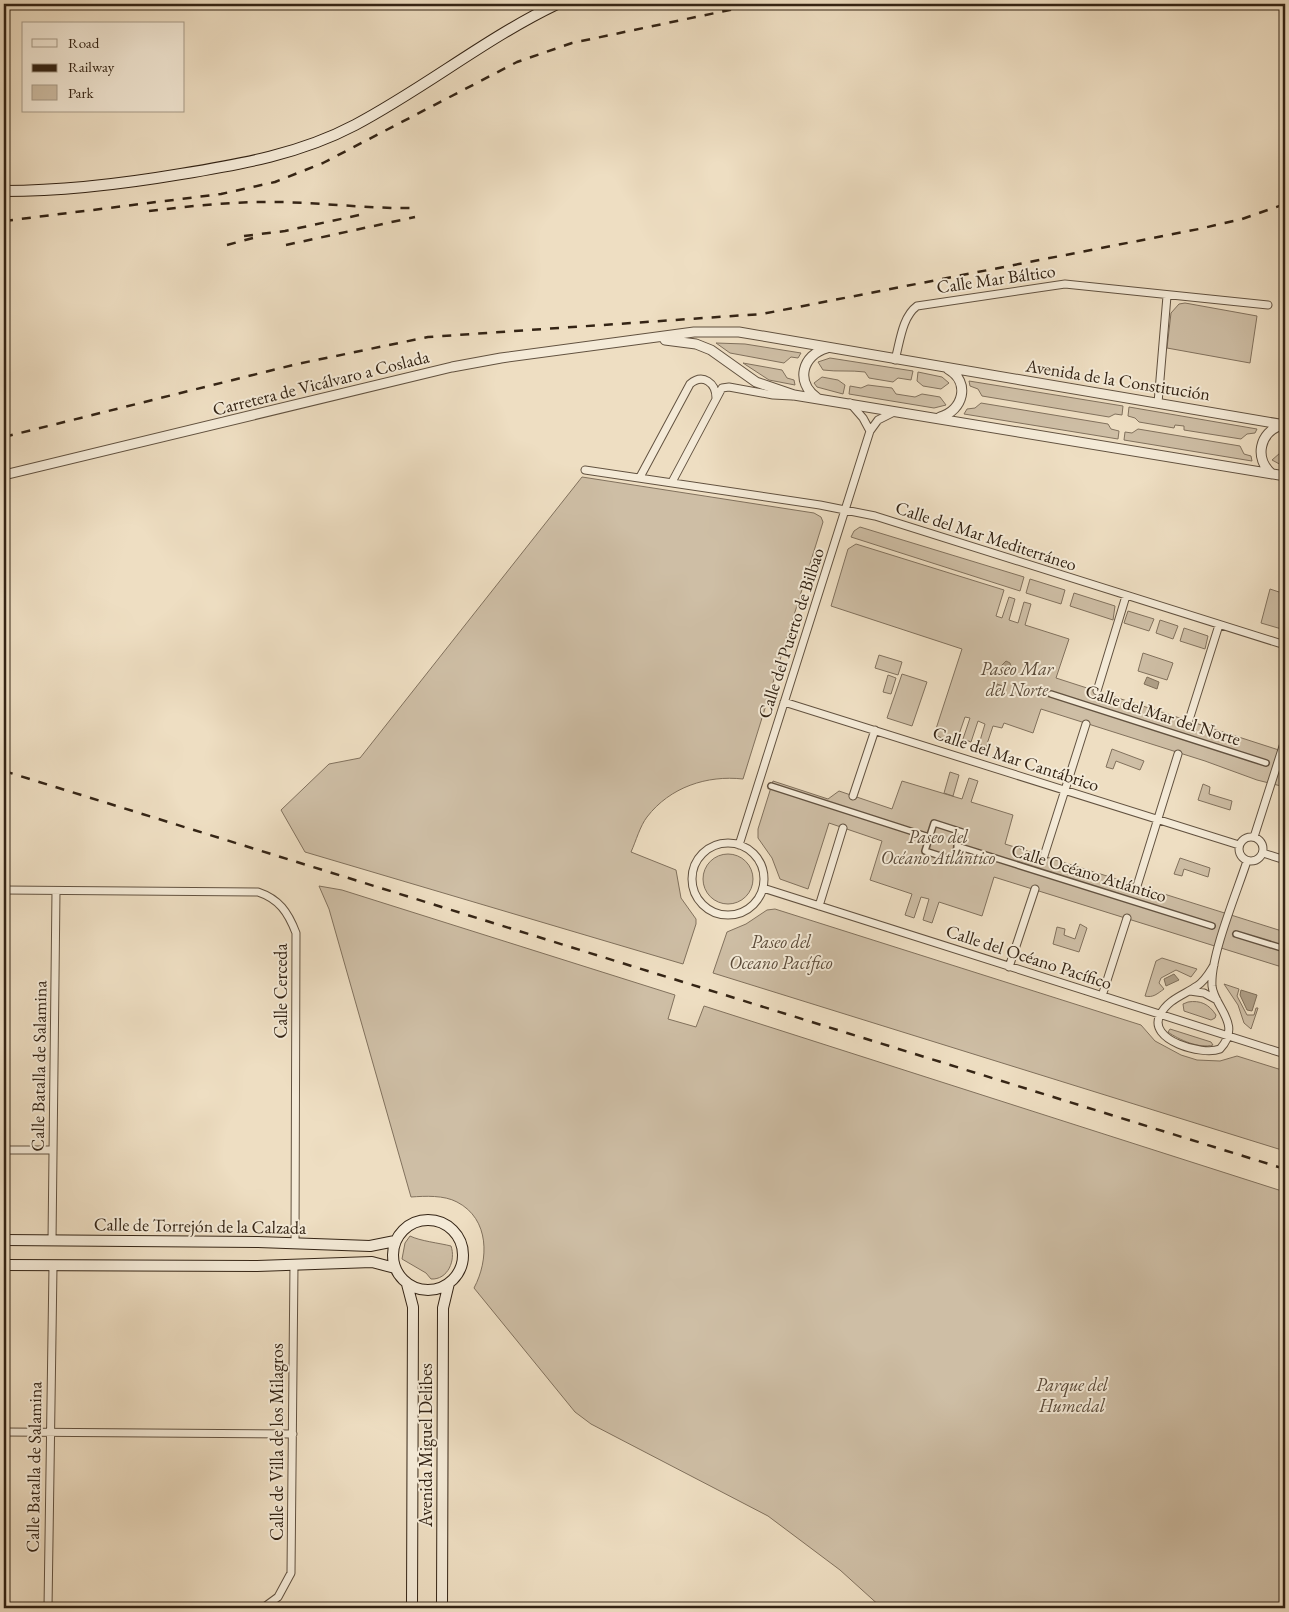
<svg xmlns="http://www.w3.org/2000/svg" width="1289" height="1612" font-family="'EB Garamond',serif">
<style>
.green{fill:#cebea5;stroke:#81715d}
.water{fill:#af9f87;stroke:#7e6e59}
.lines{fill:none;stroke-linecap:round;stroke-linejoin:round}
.pedestrian-casing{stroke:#625240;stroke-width:8}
.minor-casing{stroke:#625240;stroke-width:9}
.tertiary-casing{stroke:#625240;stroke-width:11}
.secondary-casing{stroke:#342415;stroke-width:12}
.pedestrian{stroke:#f4ead7;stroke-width:5}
.minor{stroke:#f4ead7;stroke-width:7}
.tertiary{stroke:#f4ead7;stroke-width:9}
.secondary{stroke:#f4ead7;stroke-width:10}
.rail{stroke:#342415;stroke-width:2.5;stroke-dasharray:9 9;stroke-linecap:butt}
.labels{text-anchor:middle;stroke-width:4;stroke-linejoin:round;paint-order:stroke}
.street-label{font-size:18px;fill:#342415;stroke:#f4ead7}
.park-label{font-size:18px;font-style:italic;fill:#5a4a39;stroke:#f4ead7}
</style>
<rect width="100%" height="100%" fill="#eedec2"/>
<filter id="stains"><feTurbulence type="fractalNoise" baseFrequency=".004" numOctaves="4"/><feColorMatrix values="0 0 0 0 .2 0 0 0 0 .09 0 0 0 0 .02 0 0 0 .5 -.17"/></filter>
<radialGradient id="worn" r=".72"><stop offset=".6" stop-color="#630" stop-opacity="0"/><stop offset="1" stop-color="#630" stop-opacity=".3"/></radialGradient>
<!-- green -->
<path class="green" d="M1185,303L1257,316L1250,363L1167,348L1171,313L1179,304Z
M716,343L745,344L801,353L798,358L791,357L784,363L730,353Z
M830,358L913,371L911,380L898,378L893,382L869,378L865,372C850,370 838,372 823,370L818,362Z
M743,363L782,370L787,378L794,380L795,385L769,380Z
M918,372L942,377L949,383L941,389L923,386L917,381Z
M822,377L838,380L845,385L843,394L817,387L814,383Z
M969,381L1123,406L1122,415L1115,414L1109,417L982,396L978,389L970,386Z
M868,385L892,388L896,394L915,397L922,394L940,397L946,405L934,408L849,394L850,386L861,388Z
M981,403L1108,424L1111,429L1119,431L1118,439L964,414L967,409L975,408Z
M1129,407L1257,429L1255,433L1247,434L1241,439L1184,430V426L1175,425L1174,428L1139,422L1135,418L1128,416Z
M1138,429L1240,446L1244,454L1251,456L1252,461L1124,440L1125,432L1132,433Z
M1280,453L1285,454V467L1272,460Z
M582,477L814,513L821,517L823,522L743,779C707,775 670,787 647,817C640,826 636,841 631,852L676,870L681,898L696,919V924L683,964L305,852L281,810L329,764L360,758Z
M860,527L1024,577L1020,591L851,537L854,531Z
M856,544L1004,590L996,616L1002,618L1009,597L1015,599L1009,620L1018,623L1024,602L1031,604L1025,625L1069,639L1056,678L1285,752V787L1257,780L1205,761L1041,709L1033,733L1004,723L1002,728L993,726L986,747L979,744L985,724L978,721L971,742L963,739L970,718L965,717L956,743L934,735L962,649L831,606L848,549Z
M1030,579L1065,590L1061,604L1026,593Z
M1270,589L1285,594V630L1261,623Z
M1074,593L1115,606L1113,620L1070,606Z
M1128,611L1154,619L1149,631L1124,623Z
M1160,620L1178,626L1173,639L1156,633Z
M1184,628L1208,636L1205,649L1180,641Z
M1143,653L1173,663L1167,680L1138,671Z
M879,655L902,662L898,675L875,668Z
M902,674L927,682L912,726L887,718Z
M888,675L896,678L891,694L883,692Z
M1112,749L1144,761L1140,770L1116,761L1113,769L1106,767Z
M950,772L959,775L953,796L944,793Z
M969,778L978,781L971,802L1013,815L1005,844L1285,932V968L994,877L982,916L939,902L932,923L923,920L929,899L921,897L914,918L905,915L912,894L870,880L882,841L829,823L808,889L780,879L772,858L758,838V829L773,781L828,799L839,791L892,809L902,781L962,799Z
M1203,784L1210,787L1209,794L1232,801L1230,810L1198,800Z
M703 879a25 25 0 1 1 50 0a25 25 0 1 1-50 0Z
M1180,858L1210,868L1208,877L1184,869L1182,876L1174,874Z
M319,886L342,890L675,995L668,1019L696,1027L704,1006L1285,1192V1608H882L840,1570L768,1516L591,1424L575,1412L474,1288C489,1260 490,1219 457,1202C444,1195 425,1196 411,1197L329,909Z
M775,909L1141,1025L1155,1041L1181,1055L1197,1060L1220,1061L1237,1056L1285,1071V1151L713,973L727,932L746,924L767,910Z
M1080,924L1087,928L1079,952L1053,944L1057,927L1065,929L1064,935L1075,939Z
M1162,958L1197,969L1191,977L1176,970L1161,978L1159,983L1164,989C1157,994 1153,998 1145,996L1156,961Z
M1224,984L1239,989L1237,996L1247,1015H1254L1256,1008H1258L1251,1029L1244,1023L1238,1005Z
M1188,1002C1200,1000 1209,1004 1216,1015L1215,1018L1211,1020L1184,1011L1183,1004Z
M1170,1029L1211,1042L1213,1045C1200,1049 1179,1040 1168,1032Z
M410,1236C420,1241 439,1243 451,1246C456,1260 448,1280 431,1279L426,1273L402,1259L405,1243Z"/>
<!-- water -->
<path class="water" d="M1006,661L1010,663L1011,667L1006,675L1001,673L1000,667Z
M1147,677L1159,682L1157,689L1144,684Z
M997,684L1003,686L1001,690L1004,692L998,698L993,694V689L996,688Z
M1174,974L1179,980L1166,986L1164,979Z
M1241,990L1257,995L1252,1011L1247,1010L1240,995Z"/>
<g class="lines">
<!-- pedestrian casing -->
<g class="pedestrian-casing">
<path id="pedestrian" d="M1051,694L1266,763
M771,786L929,837
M934,823L962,832L953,860L925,851Z
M957,846L1212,926
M1236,934L1285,949"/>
</g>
<!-- minor casing -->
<g class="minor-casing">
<path id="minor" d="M895,360C900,342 902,317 917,306L1065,284L1268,305
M850,403L863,418L870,431
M1158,403L1167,296
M585,470L820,505L875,516L1285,645
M640,477L690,384C703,373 716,383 716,398
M672,482L722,388L729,387L773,395L792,396
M1097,691L1126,596
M784,702L1239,845
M1189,720L1219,625
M853,796L875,730
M1239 849a12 12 0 1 1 24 0a12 12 0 1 1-24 0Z
M1254,837L1285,740
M692 879a36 36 0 1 1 72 0a36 36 0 1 1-72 0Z
M739,845L870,431L878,420L894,412
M1263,853L1285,860
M1044,856L1086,724
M1137,886L1178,754
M763,888L1285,1054
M4,890L258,892C279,899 288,912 296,933L295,1243
M819,906L843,828
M1214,965C1209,973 1205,981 1197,986C1184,995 1168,999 1160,1015C1147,1040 1202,1056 1220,1049C1243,1024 1214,1007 1212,986C1210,956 1237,892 1247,861
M1009,967L1035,889
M1190,991L1204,993L1217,1000
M1102,996L1127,918
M4,1150H52
M52,1241L56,891
M4,1432L293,1434
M48,1608L53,1266
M263,1608L278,1597L291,1573L294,1264"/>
</g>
<!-- tertiary casing -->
<g class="tertiary-casing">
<path id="tertiary" d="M665,340L696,344L711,350L756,382L794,395L1285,476
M817,398C795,382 802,355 827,348
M940,417C963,411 971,382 948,369
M1272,474C1254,459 1259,432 1282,425
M4,475L452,367L501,358L694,332H739L1285,425"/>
</g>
<!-- secondary casing -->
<g class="secondary-casing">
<path id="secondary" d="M4,191C64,191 122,184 181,174C242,164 300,154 355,125C425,88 486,38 557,4
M393 1255a35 35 0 1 1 70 0a35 35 0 1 1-70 0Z
M4,1240L258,1242L370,1246L395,1241
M4,1265L257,1266L372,1262L395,1268
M407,1284L413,1307L412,1608
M442,1608L443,1308L449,1283"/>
</g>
<!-- pedestrian -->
<use href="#pedestrian" class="pedestrian"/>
<!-- minor -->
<use href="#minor" class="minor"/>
<!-- tertiary -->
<use href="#tertiary" class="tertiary"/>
<!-- secondary -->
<use href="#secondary" class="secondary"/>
<!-- rail -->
<path class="rail" d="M149,211C192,206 236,201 280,202C326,203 372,209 418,208
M4,221L221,194L275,182L323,163L517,62L572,43L758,4
M244,236L285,231L364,214
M227,245L253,238
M286,245L415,217
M4,437L297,364L428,337L762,314L1199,229L1242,219L1285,204
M4,771L1285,1169"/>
</g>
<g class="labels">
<!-- street labels -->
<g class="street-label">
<text transform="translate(996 279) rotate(-8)" y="6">Calle Mar Báltico</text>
<text transform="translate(1118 380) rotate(9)" y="6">Avenida de la Constitución</text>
<text transform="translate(321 383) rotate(-14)" y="6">Carretera de Vicálvaro a Coslada</text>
<text transform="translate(986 536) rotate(18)" y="6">Calle del Mar Mediterráneo</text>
<text transform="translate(791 633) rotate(-72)" y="6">Calle del Puerto de Bilbao</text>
<text transform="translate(1163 715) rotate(18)" y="6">Calle del Mar del Norte</text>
<text transform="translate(1016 759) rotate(18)" y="6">Calle del Mar Cantábrico</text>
<text transform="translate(1089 873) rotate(17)" y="6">Calle Océano Atlántico</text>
<text transform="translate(1029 957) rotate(18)" y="6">Calle del Océano Pacífico</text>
<text transform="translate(281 991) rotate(-90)" y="6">Calle Cerceda</text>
<text transform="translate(39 1066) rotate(-89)" y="6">Calle Batalla de Salamina</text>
<text transform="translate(200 1226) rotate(1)" y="6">Calle de Torrejón de la Calzada</text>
<text transform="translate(277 1442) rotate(-90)" y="6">Calle de Villa de los Milagros</text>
<text transform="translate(426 1445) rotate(-90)" y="6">Avenida Miguel Delibes</text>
<text transform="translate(34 1467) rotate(-89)" y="6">Calle Batalla de Salamina</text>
</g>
<!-- park labels -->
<g class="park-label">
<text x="1017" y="675">Paseo Mar<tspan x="1017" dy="21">del Norte</tspan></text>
<text x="938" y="843">Paseo del<tspan x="938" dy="21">Océano Atlántico</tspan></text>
<text x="781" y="948">Paseo del<tspan x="781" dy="21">Oceano Pacífico</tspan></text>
<text x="1072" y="1391">Parque del<tspan x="1072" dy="21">Humedal</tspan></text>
</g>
</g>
<!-- margin -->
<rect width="1289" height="1612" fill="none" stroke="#eedec2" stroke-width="20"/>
<rect x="5" y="5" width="1279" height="1602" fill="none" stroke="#342415" stroke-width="2.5"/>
<rect x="10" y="10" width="1269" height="1592" fill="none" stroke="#342415"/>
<!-- legend -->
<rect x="22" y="22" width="162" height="90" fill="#f4ead7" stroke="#a79b89"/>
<rect x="32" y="39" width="25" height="8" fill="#f4ead7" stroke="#a79b89"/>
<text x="68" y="48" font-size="15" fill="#342415">Road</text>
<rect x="32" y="64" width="25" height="8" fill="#342415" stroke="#a79b89"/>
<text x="68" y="72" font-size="15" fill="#342415">Railway</text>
<rect x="32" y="85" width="25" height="15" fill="#cebea5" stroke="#a79b89"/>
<text x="68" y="98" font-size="15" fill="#342415">Park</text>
<rect width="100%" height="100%" filter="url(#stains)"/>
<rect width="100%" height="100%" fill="url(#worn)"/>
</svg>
